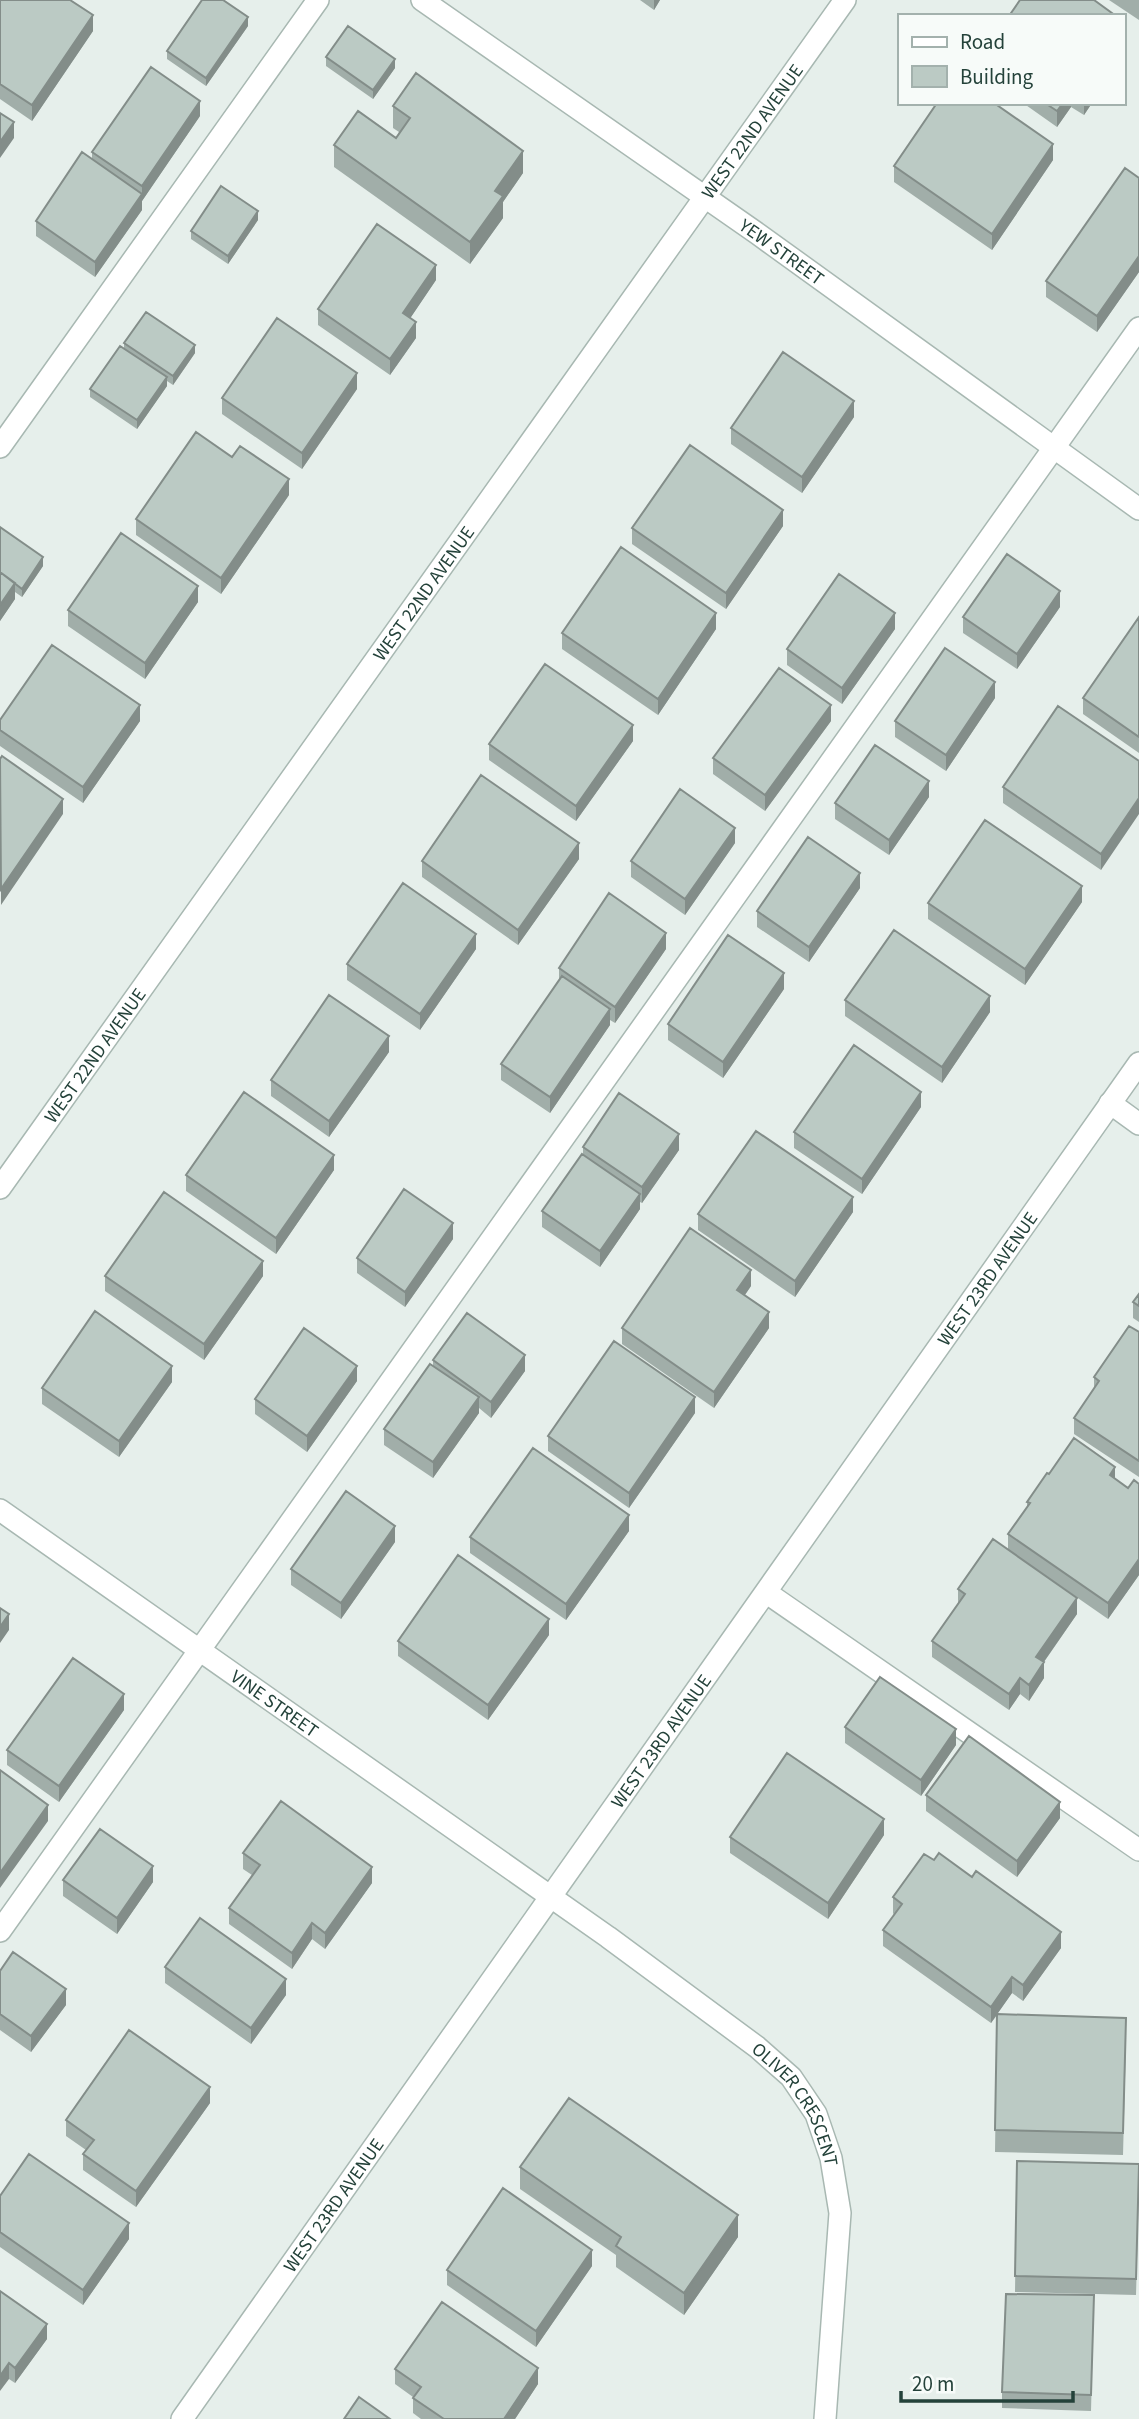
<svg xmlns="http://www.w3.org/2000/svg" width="1139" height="2419" font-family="'Source Sans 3',sans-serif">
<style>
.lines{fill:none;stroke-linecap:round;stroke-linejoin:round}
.lane-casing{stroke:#a8b8b2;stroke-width:24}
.street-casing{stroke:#a8b8b2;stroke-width:24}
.lane{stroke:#fff;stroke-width:21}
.street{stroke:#fff;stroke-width:21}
.wall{fill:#a1aea9}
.shaded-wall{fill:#838d89}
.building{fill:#bbcac4;stroke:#838d89;stroke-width:2}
.labels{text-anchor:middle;stroke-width:7;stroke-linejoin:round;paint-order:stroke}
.street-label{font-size:19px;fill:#24423a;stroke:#f7fbf9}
</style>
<rect width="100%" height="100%" fill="#e6efeb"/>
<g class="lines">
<!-- lane casing -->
<g class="lane-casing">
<path id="lane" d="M0,447L318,0
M1110,1103L1139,1124
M767,1593L1139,1850
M0,1931L1139,328"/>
</g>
<!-- street casing -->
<g class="street-casing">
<g id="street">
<path id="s1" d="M422,0L758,234L1139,509"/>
<path id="s2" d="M0,1188L845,0"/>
<path id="s3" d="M0,1510L608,1937L757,2047L791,2077L816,2114L831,2158L840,2213L825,2419"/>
<path id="s4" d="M182,2419L1139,1063"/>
</g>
</g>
<!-- lane -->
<use href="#lane" class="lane"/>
<!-- street -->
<use href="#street" class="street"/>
</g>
<!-- wall -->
<path class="wall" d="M0,0L93,31L32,121L0,99Z
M640,0H660L654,10Z
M1109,0H1139V20Z
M248,26L206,86L167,59V51Z
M326,57L395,68L373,99L326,66Z
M1023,103H1092L1084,115L1071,107L1057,127Z
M393,106L523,173L503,202V218L470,264L334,167V145L396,138L399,132L393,128Z
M200,116L142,201V210L95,277L36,236V221L92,160V152Z
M1053,160L992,250L894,182V166Z
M1139,178V272L1097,332L1046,297V281Z
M258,220L228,264L191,239V231Z
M436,280L410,318L416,338L390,375L318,325V309Z
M124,343L195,353L173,385L167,381V386L137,429L90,397V389L124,349Z
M357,389L302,469L222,414V398Z
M854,417L802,493L731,444V428Z
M289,495L221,594L136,535V519Z
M783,526L726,609L632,544V528Z
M0,527L43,566L22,597L15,592V599L0,621Z
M198,602L145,679L68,626V610Z
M1060,607L1017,669L963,633V617Z
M1139,617V753L1083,714V698Z
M716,629L658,715L562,649V633Z
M895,629L842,704L787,665V649Z
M995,698L946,771L895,737V721Z
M0,720L140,721L83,803L0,746Z
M831,721L765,811L713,774V758Z
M633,741L576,821L489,760V744Z
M1139,761L1101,870L1003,803V787Z
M929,797L889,855L835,819V803Z
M735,843L685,915L631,877V861Z
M579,859L518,945L422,877V861Z
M860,888L809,962L757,927V911Z
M1082,902L1025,985L928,919V903Z
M476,949L420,1030L347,980V964Z
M666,949L615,1023L610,1020V1025L550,1113L501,1080V1064L559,980V968Z
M784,989L723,1078L668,1040V1024Z
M845,1000L990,1012L942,1083L845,1016Z
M389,1052L329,1137L271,1096V1080Z
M921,1107L862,1194L794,1148V1132Z
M583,1147L679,1150L642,1203L640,1202V1209L600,1267L542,1227V1211L583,1155Z
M334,1170L276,1254L186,1191V1175Z
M853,1212L795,1297L698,1230V1214Z
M453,1239L405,1307L357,1273V1258Z
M105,1276H263L204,1360L105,1291Z
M751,1286L745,1295L769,1328L714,1408L622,1344V1328Z
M1139,1294V1322L1133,1318V1302Z
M1139,1332V1477L1074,1434V1418L1094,1388V1377Z
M433,1360L525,1371L491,1418L479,1408V1413L433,1478L384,1445V1429L433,1366Z
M357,1381L307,1452L255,1414V1399Z
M172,1382L119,1457L42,1404V1388Z
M695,1413L629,1508L548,1451V1436Z
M1049,1474L1115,1479L1128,1488L1139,1484V1575L1108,1619L1039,1571L1077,1614L1044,1662V1678L1029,1701L1020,1694L1009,1710L932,1657V1641L958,1604V1589L1008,1549V1534L1027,1507V1502Z
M629,1531L566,1620L470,1553V1537Z
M395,1542L341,1619L291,1585V1569Z
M549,1635L488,1720L398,1656V1641Z
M124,1710L59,1802L7,1765V1750Z
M845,1727L956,1745L921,1796L845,1743Z
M926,1795L1060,1818L1017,1877L926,1811Z
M884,1835L828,1919L730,1853V1837Z
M243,1853L372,1883L325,1949L312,1939L292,1969L229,1924V1908L252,1875L243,1869Z
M934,1860L1061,1948L1023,2001L1012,1993L997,2014L1126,2040L1123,2155L995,2152L997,2015L991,2023L883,1946V1930L894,1915L893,1913V1897Z
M63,1880L153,1882L117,1934L63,1896Z
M165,1967L286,1995L251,2044L165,1983Z
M0,1971L66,2005L31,2052L0,2030Z
M210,2103L136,2207L83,2170V2154L86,2150L66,2136V2120Z
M1017,2161L1139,2186L1136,2295L1015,2292Z
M520,2167L738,2237L684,2315L616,2267V2255L520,2189Z
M0,2196L129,2239L83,2305L0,2247Z
M592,2266L536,2347L447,2285V2270Z
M0,2291L47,2339L15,2383L9,2379Z
M1094,2295L1091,2411L1002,2408V2392Z
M395,2369L538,2384L515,2419H421L413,2413V2397L395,2384Z"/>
<!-- shaded-wall -->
<path class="shaded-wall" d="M654,0H660L654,10Z
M93,15V31L32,121V105Z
M248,17V26L206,86V78Z
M395,59V68L373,99V90Z
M200,101V116L142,201V210L95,277V262L142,194V186Z
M1063,103H1071V107L1057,127V111Z
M1084,103H1092L1084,115Z
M14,122V138L0,158V142Z
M1053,144V160L992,250V234Z
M523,151V173L503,202V218L470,264V242L495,191Z
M258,211V220L228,264V256Z
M1139,256V272L1097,332V316Z
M436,265V280L403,329V313Z
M416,322V338L390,375V359Z
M195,345V353L173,385V376Z
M357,373V389L302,469V453Z
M167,377V386L137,429V420Z
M854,401V417L802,493V477Z
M289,479V495L221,594V578Z
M783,510V526L726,609V593Z
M43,557V566L22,597V589Z
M15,583V599L0,621V605Z
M198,586V602L145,679V663Z
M1060,591V607L1017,669V654Z
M716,613V629L658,715V699Z
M895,613V629L842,704V688Z
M995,682V698L946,771V755Z
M140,705V721L83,803V787Z
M831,705V721L765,811V795Z
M633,725V741L576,821V806Z
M929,781V797L889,855V840Z
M1139,798V814L1101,870V854Z
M63,799V814L1,905V889Z
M735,828V843L685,915V899Z
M579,843V859L518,945V930Z
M860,873V888L809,962V947Z
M1082,886V902L1025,985V969Z
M666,933V949L615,1023V1007Z
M476,934V949L420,1030V1014Z
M784,973V989L723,1078V1062Z
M990,996V1012L942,1083V1067Z
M610,1009V1025L550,1113V1097Z
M389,1036V1052L329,1137V1121Z
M921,1092V1107L862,1194V1179Z
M679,1134V1150L642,1203V1187Z
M334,1155V1170L276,1254V1238Z
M640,1194V1209L600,1267V1251Z
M853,1197V1212L795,1297V1281Z
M453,1223V1239L405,1307V1292Z
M263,1261V1276L204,1360V1344Z
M751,1270V1286L737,1306V1290Z
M769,1312V1328L714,1408V1392Z
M525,1355V1371L491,1418V1402Z
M172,1366V1382L119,1457V1441Z
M357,1366V1381L307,1452V1436Z
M479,1397V1413L433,1478V1462Z
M695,1397V1413L629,1508V1493Z
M1115,1467V1483L1110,1475Z
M629,1515V1531L566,1620V1604Z
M395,1526V1542L341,1619V1603Z
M1139,1559V1575L1108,1619V1603Z
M1077,1598V1614L1036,1673V1657Z
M9,1614V1630L0,1643V1627Z
M549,1619V1635L488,1720V1705Z
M1044,1662V1678L1029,1701V1685Z
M1020,1678V1694L1009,1710V1694Z
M124,1694V1710L59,1802V1786Z
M956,1729V1745L921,1796V1780Z
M1060,1802V1818L1017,1877V1861Z
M48,1805V1821L0,1888V1873Z
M884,1819V1835L828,1919V1903Z
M153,1866V1882L117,1934V1918Z
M372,1867V1883L325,1949V1933Z
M312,1923V1939L292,1969V1953Z
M1061,1932V1948L1023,2001V1985Z
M1012,1977V1993L991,2023V2007Z
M286,1979V1995L251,2044V2028Z
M66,1989V2005L31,2052V2036Z
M210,2087V2103L136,2207V2191Z
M738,2215V2237L684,2315V2293Z
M129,2223V2239L83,2305V2290Z
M592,2250V2266L536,2347V2331Z
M47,2324V2339L15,2383V2368Z
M9,2363V2379L0,2391V2376Z
M538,2368V2384L515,2419H504Z"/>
<!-- building -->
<path class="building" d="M0,0H70L93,15L32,105L0,84Z
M202,0H223L248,17L206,78L167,51Z
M1020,0H1094L1116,16H1009Z
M348,26L395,59L373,90L326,57Z
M151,67L200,101L142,186L92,152Z
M416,73L523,151L495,191L503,196L470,242L334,145L358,111L396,138L410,118L393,106Z
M937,103H994L1053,144L992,234L894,166Z
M1045,103H1063L1057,111Z
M0,113L14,122L0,142Z
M82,152L142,194L95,262L36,221Z
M1125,168L1139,178V256L1097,316L1046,281Z
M221,186L258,211L228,256L191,231Z
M377,224L436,265L403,313L416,322L390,359L318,309Z
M146,312L195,345L173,376L124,343Z
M277,318L357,373L302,453L222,398Z
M120,346L167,377L137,420L90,389Z
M783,352L854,401L802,477L731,428Z
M196,432L232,457L240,446L289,479L221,578L136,519Z
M690,445L783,510L726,593L632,528Z
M0,527L43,557L22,589L0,572Z
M121,533L198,586L145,663L68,610Z
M621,547L716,613L658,699L562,633Z
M1007,554L1060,591L1017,654L963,617Z
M0,572L15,583L0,605Z
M839,574L895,613L842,688L787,649Z
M1139,617V737L1083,698Z
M52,645L140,705L83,787L0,730V720Z
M945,648L995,682L946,755L895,721Z
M545,664L633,725L576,806L489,744Z
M779,668L831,705L765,795L713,758Z
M1058,706L1139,761V798L1101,854L1003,787Z
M875,745L929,781L889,840L835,803Z
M2,756L63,799L1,889L0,759Z
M481,775L579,843L518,930L422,861Z
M680,789L735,828L685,899L631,861Z
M985,820L1082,886L1025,969L928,903Z
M808,837L860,873L809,947L757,911Z
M403,883L476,934L420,1014L347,964Z
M609,893L666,933L615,1007L559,968Z
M894,930L990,996L942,1067L845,1000Z
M728,935L784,973L723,1062L668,1024Z
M562,976L610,1009L550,1097L501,1064Z
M329,995L389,1036L329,1121L271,1080Z
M854,1045L921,1092L862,1179L794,1132Z
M244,1092L334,1155L276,1238L186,1175Z
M619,1093L679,1134L642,1187L583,1147Z
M756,1131L853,1197L795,1281L698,1214Z
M582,1154L640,1194L600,1251L542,1211Z
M404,1189L453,1223L405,1292L357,1258Z
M164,1192L263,1261L204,1344L105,1276Z
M690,1228L751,1270L737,1290L769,1312L714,1392L622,1328Z
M1139,1294V1306L1133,1302Z
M95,1311L172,1366L119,1441L42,1388Z
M467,1313L525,1355L491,1402L433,1360Z
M1129,1326L1139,1332V1461L1074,1418L1099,1381L1094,1377Z
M304,1328L357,1366L307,1436L255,1399Z
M614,1341L695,1397L629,1493L548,1436Z
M430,1364L479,1397L433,1462L384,1429Z
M1074,1438L1115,1467L1110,1475L1128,1488L1134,1480L1139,1484V1559L1108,1603L1008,1534L1030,1503L1027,1502L1047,1473L1049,1474Z
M533,1448L629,1515L566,1604L470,1537Z
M346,1491L395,1526L341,1603L291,1569Z
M993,1539L1077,1598L1036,1657L1044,1662L1029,1685L1020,1678L1009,1694L932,1641L965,1594L958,1589Z
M458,1555L549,1619L488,1705L398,1641Z
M0,1608L9,1614L0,1627Z
M73,1658L124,1694L59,1786L7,1750Z
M880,1677L956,1729L921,1780L845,1727Z
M969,1736L1060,1802L1017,1861L926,1795Z
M787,1753L884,1819L828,1903L730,1837Z
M0,1770L48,1805L0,1873Z
M281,1801L372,1867L325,1933L312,1923L292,1953L229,1908L260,1865L243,1853Z
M100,1829L153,1866L117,1918L63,1880Z
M939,1853L972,1877L976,1871L1061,1932L1023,1985L1012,1977L991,2007L883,1930L902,1904L893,1897L924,1854L934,1860Z
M200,1918L286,1979L251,2028L165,1967Z
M13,1952L66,1989L31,2036L0,2014V1971Z
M997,2014L1126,2018L1123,2133L995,2130Z
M129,2030L210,2087L136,2191L83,2154L94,2140L66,2120Z
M569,2098L738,2215L684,2293L616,2246L621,2237L520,2167Z
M29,2154L129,2223L83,2290L0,2232V2196Z
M1017,2161L1139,2164L1136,2279L1015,2276Z
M503,2188L592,2250L536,2331L447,2270Z
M0,2291L47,2324L15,2368L9,2363L0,2376Z
M1006,2294L1094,2295L1091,2395L1002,2392Z
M442,2302L538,2368L504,2419H444L413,2398L421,2387L395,2369Z
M359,2397L390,2419H344Z"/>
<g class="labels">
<!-- street labels -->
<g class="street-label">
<text dy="7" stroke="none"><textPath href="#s2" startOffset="1297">WEST 22ND AVENUE</textPath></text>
<text dy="7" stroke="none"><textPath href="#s1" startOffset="439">YEW STREET</textPath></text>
<text dy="7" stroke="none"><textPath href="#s2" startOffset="730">WEST 22ND AVENUE</textPath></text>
<text dy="7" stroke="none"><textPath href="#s2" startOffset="163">WEST 22ND AVENUE</textPath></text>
<text dy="7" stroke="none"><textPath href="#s4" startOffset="1396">WEST 23RD AVENUE</textPath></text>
<text dy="7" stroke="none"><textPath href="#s3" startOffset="336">VINE STREET</textPath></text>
<text dy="7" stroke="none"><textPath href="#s4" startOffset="830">WEST 23RD AVENUE</textPath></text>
<text dy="7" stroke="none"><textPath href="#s3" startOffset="999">OLIVER CRESCENT</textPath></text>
<text dy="7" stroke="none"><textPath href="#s4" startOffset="262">WEST 23RD AVENUE</textPath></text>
</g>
</g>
<!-- legend -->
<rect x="898" y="14" width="228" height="91" fill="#f7fbf9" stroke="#a3b1ad" stroke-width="2"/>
<rect x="912" y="37" width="35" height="10" fill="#ffffff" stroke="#a3b1ad" stroke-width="2"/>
<text x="960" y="49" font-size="21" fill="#24423a">Road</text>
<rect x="912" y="66" width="35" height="21" fill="#bbcac4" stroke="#a3b1ad" stroke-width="2"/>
<text x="960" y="84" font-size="21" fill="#24423a">Building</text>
<!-- scale -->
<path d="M901 2391v10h172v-10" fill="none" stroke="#24423a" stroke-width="3.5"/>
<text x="912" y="2391" font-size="21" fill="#24423a" stroke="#f7fbf9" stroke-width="5" paint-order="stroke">20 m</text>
</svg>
